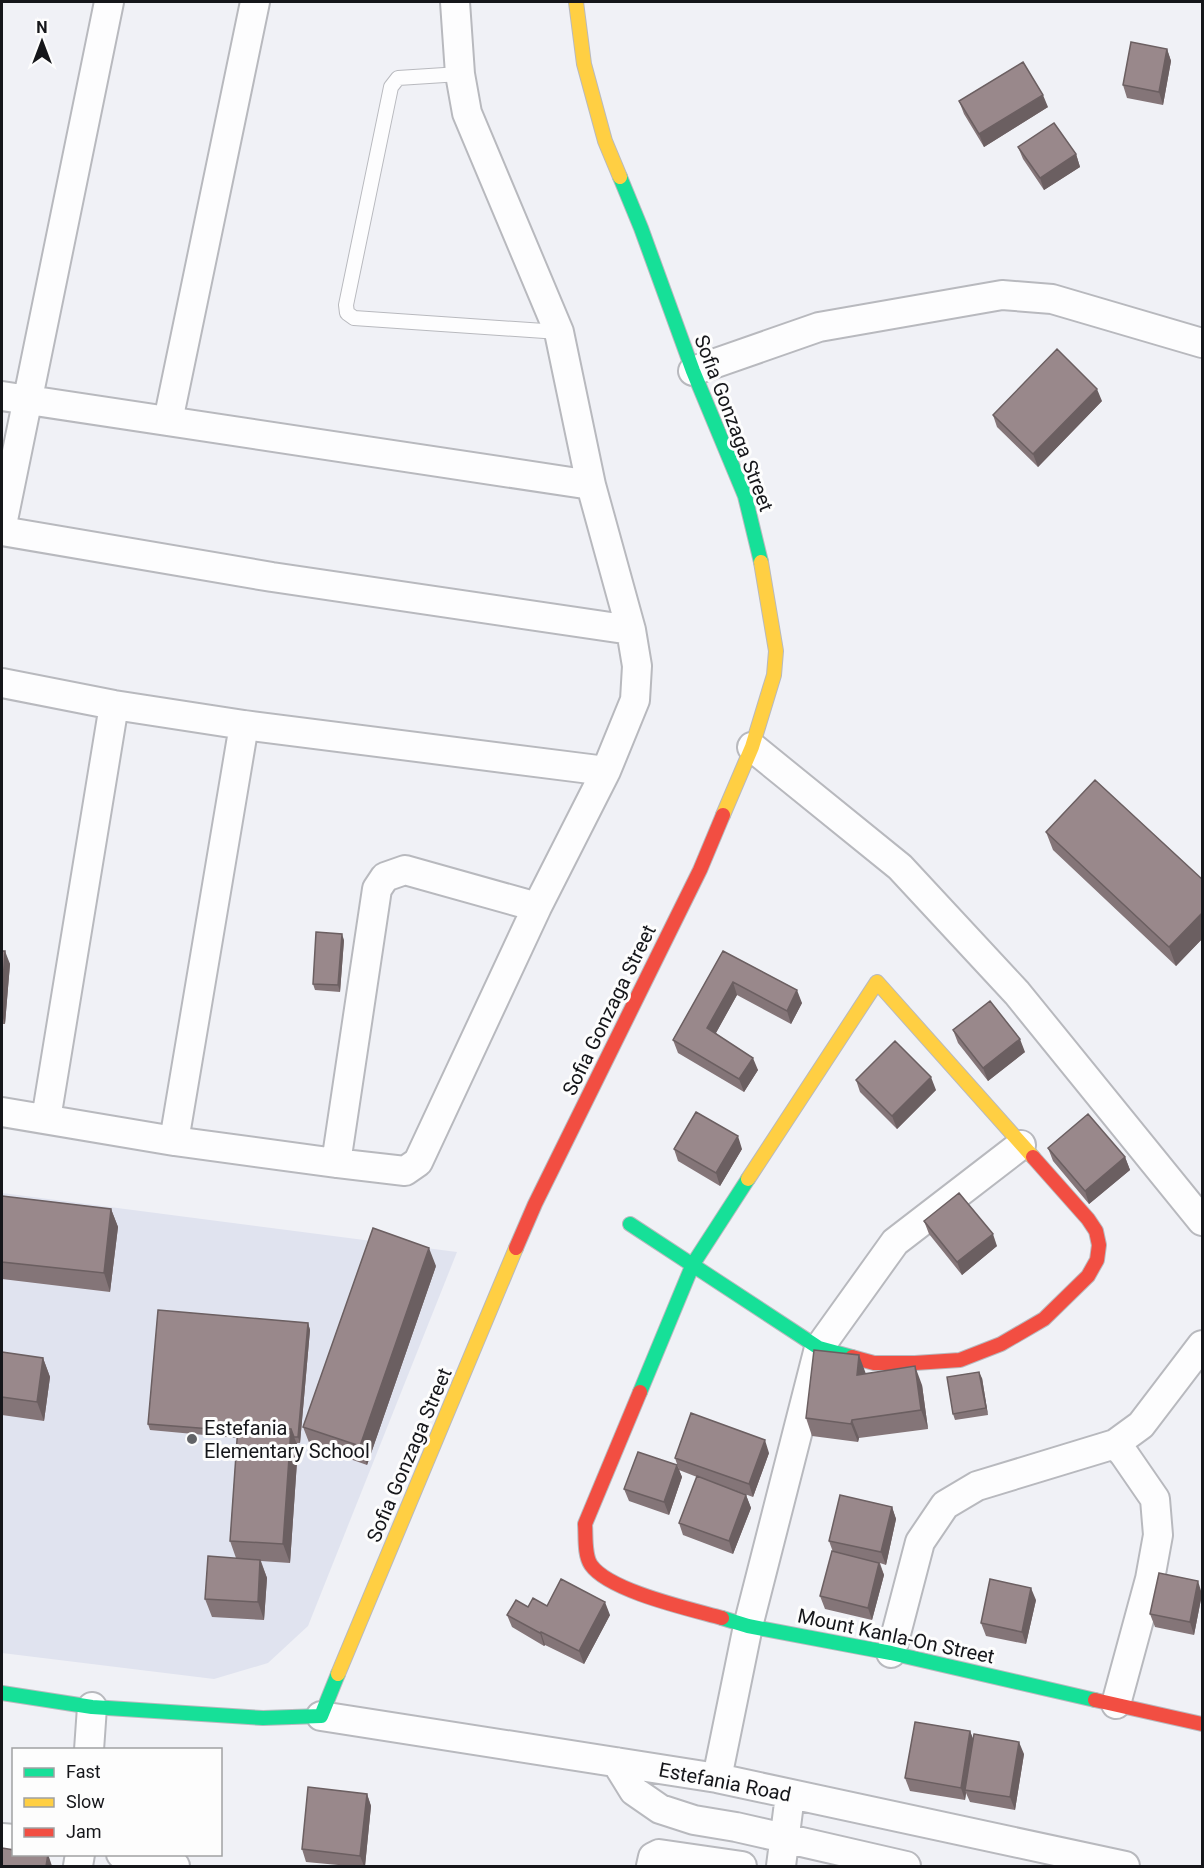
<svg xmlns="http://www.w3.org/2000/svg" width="1204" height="1868" font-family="Roboto,sans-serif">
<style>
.built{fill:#e0e3ef}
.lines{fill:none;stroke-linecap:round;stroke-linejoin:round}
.lane-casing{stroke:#b8b9be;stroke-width:16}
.street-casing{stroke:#b8b9be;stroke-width:32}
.fast-casing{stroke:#b8b9be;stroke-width:16}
.slow-casing{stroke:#b8b9be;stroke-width:16}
.jam-casing{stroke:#b8b9be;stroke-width:16}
.lane{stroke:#fdfdfe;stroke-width:14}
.street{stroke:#fdfdfe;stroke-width:28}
.fast{stroke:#16e098;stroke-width:14}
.slow{stroke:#ffcf43;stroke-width:14}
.jam{stroke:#f24e42;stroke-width:14}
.wall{fill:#847578}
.shaded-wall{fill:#6b5f61}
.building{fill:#99888b;stroke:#6b5f61;stroke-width:1.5}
.poi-dot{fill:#626367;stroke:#fdfdfd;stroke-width:2}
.labels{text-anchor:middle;stroke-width:6;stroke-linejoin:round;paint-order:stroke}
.street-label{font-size:20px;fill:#15161a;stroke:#fdfdfd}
.poi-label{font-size:20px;fill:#15161a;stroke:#fdfdfd;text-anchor:start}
</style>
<rect width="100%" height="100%" fill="#f0f1f6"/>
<!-- built -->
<path class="built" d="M2,1193L457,1252L308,1626L268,1663L214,1679L2,1653Z"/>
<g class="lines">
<!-- lane casing -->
<g class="lane-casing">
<path id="lane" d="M460,74L398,78L391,87L346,305L347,313L354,318L559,332"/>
</g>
<!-- street casing -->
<g class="street-casing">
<path id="street" d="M693,371L819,327L1002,295L1052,299L1202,343
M2,396L591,485
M168,421L255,2
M2,525L109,2
M2,531L272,577L631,630
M2,683L114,705L244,725L606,771
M752,747L900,867L1017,993L1202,1221
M2,1112L174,1141L336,1163L405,1171L418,1162L537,907L606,771L635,700L637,666L631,630L591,485L559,332L467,113L460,74L455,2
M46,1119L114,705
M174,1141L244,725
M336,1163L377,889L385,877L405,870L537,907
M1115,1444L1124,1454L1155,1499L1158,1535L1150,1579L1116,1704
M891,1653L920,1542L945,1505L977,1486L1115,1444L1141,1425L1202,1345
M321,1716L717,1778L1125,1866
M89,1750L92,1707
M616,1762L634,1791L660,1809L694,1820L736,1827L906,1866
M717,1778L748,1626L819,1348L895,1242L1021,1145
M2,1838L14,1839
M121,1854L175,1866
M78,1866L80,1854
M651,1866L653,1857L659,1854L742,1866
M781,1866L790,1795"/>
</g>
<!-- fast casing -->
<g class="fast-casing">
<path id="fast" d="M620,177L641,228L693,371L745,496L761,562
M630,1224L819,1348L852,1357
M640,1392L693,1264L748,1179
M722,1618L748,1626L891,1653L1095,1700
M2,1693L92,1707L263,1718L321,1716L338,1674"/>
</g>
<!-- slow casing -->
<g class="slow-casing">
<path id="slow" d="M576,2L584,64L605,141L620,177
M723,815L752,747L774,675L776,651L761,562
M748,1179L877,982L1033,1157
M338,1674L516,1248"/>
</g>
<!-- jam casing -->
<g class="jam-casing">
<path id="jam" d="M516,1248L535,1204L700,870L723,815
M852,1357L874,1363H915L960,1360L1001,1344L1044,1319L1088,1276L1097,1260L1099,1245L1096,1231L1088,1219L1033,1157
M640,1392L585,1524C586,1536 584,1555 591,1565C609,1591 690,1609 722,1618
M1095,1700L1202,1724"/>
</g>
<!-- lane -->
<use href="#lane" class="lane"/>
<!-- street -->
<use href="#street" class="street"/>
<!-- fast -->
<use href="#fast" class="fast"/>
<!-- slow -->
<use href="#slow" class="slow"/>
<!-- jam -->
<use href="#jam" class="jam"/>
</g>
<!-- wall -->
<path class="wall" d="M1167,49L1171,61L1163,105L1127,98L1123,85Z
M959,101L1048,107L984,147L964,114Z
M1018,147L1076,154L1080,167L1044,190L1023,159Z
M1102,401L1038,467L997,427L993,415Z
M1046,832L1203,880V938L1176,966L1053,850Z
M344,940L340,992L315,990L313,984Z
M2,951L10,964L5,1024H2Z
M723,951L802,1003L791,1024L737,995L716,1033L758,1070L744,1092L678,1053L673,1040Z
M953,1030L1025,1052L988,1081L958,1043Z
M856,1080L936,1090L897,1129L860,1092Z
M1048,1148L1125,1157L1130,1170L1089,1204L1053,1161Z
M674,1149H742L720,1186L678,1161Z
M2,1196L111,1209L118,1227L110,1292L2,1279Z
M924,1221L997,1246L962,1275L929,1234Z
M436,1266L367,1465L310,1445L303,1427Z
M308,1323L310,1330L300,1443H297L298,1447L290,1563L261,1561L267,1578L264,1620L212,1617L205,1599L236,1558L230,1541L237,1438L150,1430L148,1424Z
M2,1352L43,1358L50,1377L44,1421L2,1415Z
M866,1373L922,1385L928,1429L859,1438L858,1442L812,1436L806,1418Z
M982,1378L988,1415L955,1420L953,1414Z
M769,1453L753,1497L703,1479L746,1495L751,1508L733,1554L683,1535L679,1523L697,1477L679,1470L675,1458Z
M677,1465L682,1477L669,1515L629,1501L624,1489Z
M892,1507L896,1519L886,1565L880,1563L884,1575L872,1620L825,1609L820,1596L833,1552L829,1541Z
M1202,1594L1194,1635L1155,1627L1150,1614Z
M1036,1600L1026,1644L986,1636L981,1623Z
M547,1606L610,1615L584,1664L545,1645L544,1646L512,1627L507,1615Z
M970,1731L973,1739L1024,1754L1015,1810L970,1802L966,1793L965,1800L910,1791L905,1778Z
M367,1794L371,1806L365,1866H349L306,1862L302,1849Z"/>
<!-- shaded-wall -->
<path class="shaded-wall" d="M1167,49L1171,61L1163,105L1159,92Z
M1043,95L1048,107L984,147L979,134Z
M1076,154L1080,167L1044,190L1040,178Z
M1097,389L1102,401L1038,467L1033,454Z
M1203,912V938L1176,966L1169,947Z
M342,934L344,940L340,992L338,985Z
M5,951L10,964L5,1024L2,1015V996Z
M733,982L737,995L712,1040L707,1028Z
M797,990L802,1003L791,1024L787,1011Z
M1020,1039L1025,1052L988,1081L983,1068Z
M753,1058L758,1070L744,1092L739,1079Z
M931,1077L936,1090L897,1129L892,1116Z
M738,1136L742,1149L720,1186L716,1173Z
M1125,1157L1130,1170L1089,1204L1085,1191Z
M111,1209L118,1227L110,1292L104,1273Z
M993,1234L997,1246L962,1275L957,1262Z
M429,1248L436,1266L367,1465L360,1446Z
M308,1323L310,1330L300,1443L298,1437Z
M859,1355L866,1374L857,1375Z
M43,1358L50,1377L44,1421L37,1402Z
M915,1366L922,1385L928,1429L921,1410Z
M979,1372L982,1378L988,1415L986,1408Z
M852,1420L859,1438L858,1442L851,1424Z
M291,1429L298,1447L290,1563L283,1544Z
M765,1440L769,1453L753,1497L749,1484Z
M677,1465L682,1477L669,1515L664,1502Z
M746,1495L751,1508L733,1554L729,1541Z
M892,1507L896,1519L886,1565L881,1552Z
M260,1560L267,1578L264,1620L258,1602Z
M879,1563L884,1575L872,1620L868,1608Z
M1198,1581L1202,1594L1194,1635L1190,1622Z
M1031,1588L1036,1600L1026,1644L1022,1632Z
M605,1602L610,1615L584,1664L579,1651Z
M541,1632L545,1645L544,1646L540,1633Z
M970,1731L975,1744L965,1790L966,1793L965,1800L961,1788Z
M1019,1742L1024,1754L1015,1810L1010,1797Z
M367,1794L371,1806L365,1866H364L360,1856Z
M48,1854L52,1866H46Z"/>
<!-- building -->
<path class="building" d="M1131,42L1167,49L1159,92L1123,85Z
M1023,62L1043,95L979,134L959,101Z
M1054,123L1076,154L1040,178L1018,147Z
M1057,349L1097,389L1033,454L993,415Z
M1095,780L1203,880V912L1169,947L1046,832Z
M316,932L342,934L338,985L313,984Z
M2,951H5L2,996Z
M723,951L797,990L787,1011L733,982L707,1028L753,1058L739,1079L673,1040Z
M990,1001L1020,1039L983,1068L953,1030Z
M895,1041L931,1077L892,1116L856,1080Z
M696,1112L738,1136L716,1173L674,1149Z
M1088,1114L1125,1157L1085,1191L1048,1148Z
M959,1193L993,1234L957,1262L924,1221Z
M2,1196L111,1209L104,1273L2,1262Z
M373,1228L429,1248L360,1446L303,1427Z
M158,1310L308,1323L298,1437H294L291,1429L238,1426L237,1431L148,1424Z
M814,1350L859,1355L857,1375L915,1366L921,1410L852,1420L851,1424L806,1418Z
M2,1352L43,1358L37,1402L2,1397Z
M979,1372L986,1408L953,1414L947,1377Z
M691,1413L765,1440L749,1484L675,1458Z
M238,1426L291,1429L283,1544L230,1541Z
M638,1452L677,1465L664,1502L624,1489Z
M697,1476L746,1495L729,1541L679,1523Z
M840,1495L892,1507L881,1552L829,1541Z
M832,1551L879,1563L868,1608L820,1596Z
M208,1556L260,1560L258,1602L205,1599Z
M1159,1573L1198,1581L1190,1622L1150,1614Z
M561,1579L605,1602L579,1651L541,1632L540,1633L507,1615L516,1600L528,1607L533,1598L547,1606Z
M990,1579L1031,1588L1022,1632L981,1623Z
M915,1722L970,1731L961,1788L905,1778Z
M974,1734L1019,1742L1010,1797L965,1790Z
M308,1787L367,1794L360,1856L302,1849Z
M2,1848L14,1850V1854H48L46,1866H2Z"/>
<!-- markers -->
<circle class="poi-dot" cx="192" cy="1439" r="6"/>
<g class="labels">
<!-- street labels -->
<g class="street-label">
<text transform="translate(734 423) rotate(69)" y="7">Sofia Gonzaga Street</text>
<text transform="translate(609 1010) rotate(-64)" y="7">Sofia Gonzaga Street</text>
<text transform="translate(409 1455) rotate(-67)" y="7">Sofia Gonzaga Street</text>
<text transform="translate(896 1636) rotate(12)" y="7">Mount Kanla-On Street</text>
<text transform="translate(725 1782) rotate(11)" y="7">Estefania Road</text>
</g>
<!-- poi labels -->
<g class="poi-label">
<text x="204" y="1435">Estefania<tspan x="204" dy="23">Elementary School</tspan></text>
</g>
</g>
<!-- border -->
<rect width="1204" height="1868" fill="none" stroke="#15161a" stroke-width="6"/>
<!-- legend -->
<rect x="12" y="1748" width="210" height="108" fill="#fdfdfd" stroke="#a0a1a2" stroke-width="1.5"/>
<rect x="24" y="1768" width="30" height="9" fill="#16e098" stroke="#a0a1a2" stroke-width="1.5"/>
<text x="66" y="1778" font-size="18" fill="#15161a">Fast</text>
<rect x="24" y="1798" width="30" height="9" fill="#ffcf43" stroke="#a0a1a2" stroke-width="1.5"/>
<text x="66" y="1808" font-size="18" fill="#15161a">Slow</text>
<rect x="24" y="1828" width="30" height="9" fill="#f24e42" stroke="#a0a1a2" stroke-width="1.5"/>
<text x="66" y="1838" font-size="18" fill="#15161a">Jam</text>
<!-- north arrow -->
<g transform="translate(42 42)" stroke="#fdfdfd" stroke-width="4.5" paint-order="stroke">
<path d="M0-4.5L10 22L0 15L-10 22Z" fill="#15161a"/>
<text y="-9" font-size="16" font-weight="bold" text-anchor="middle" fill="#15161a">N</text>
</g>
</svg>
